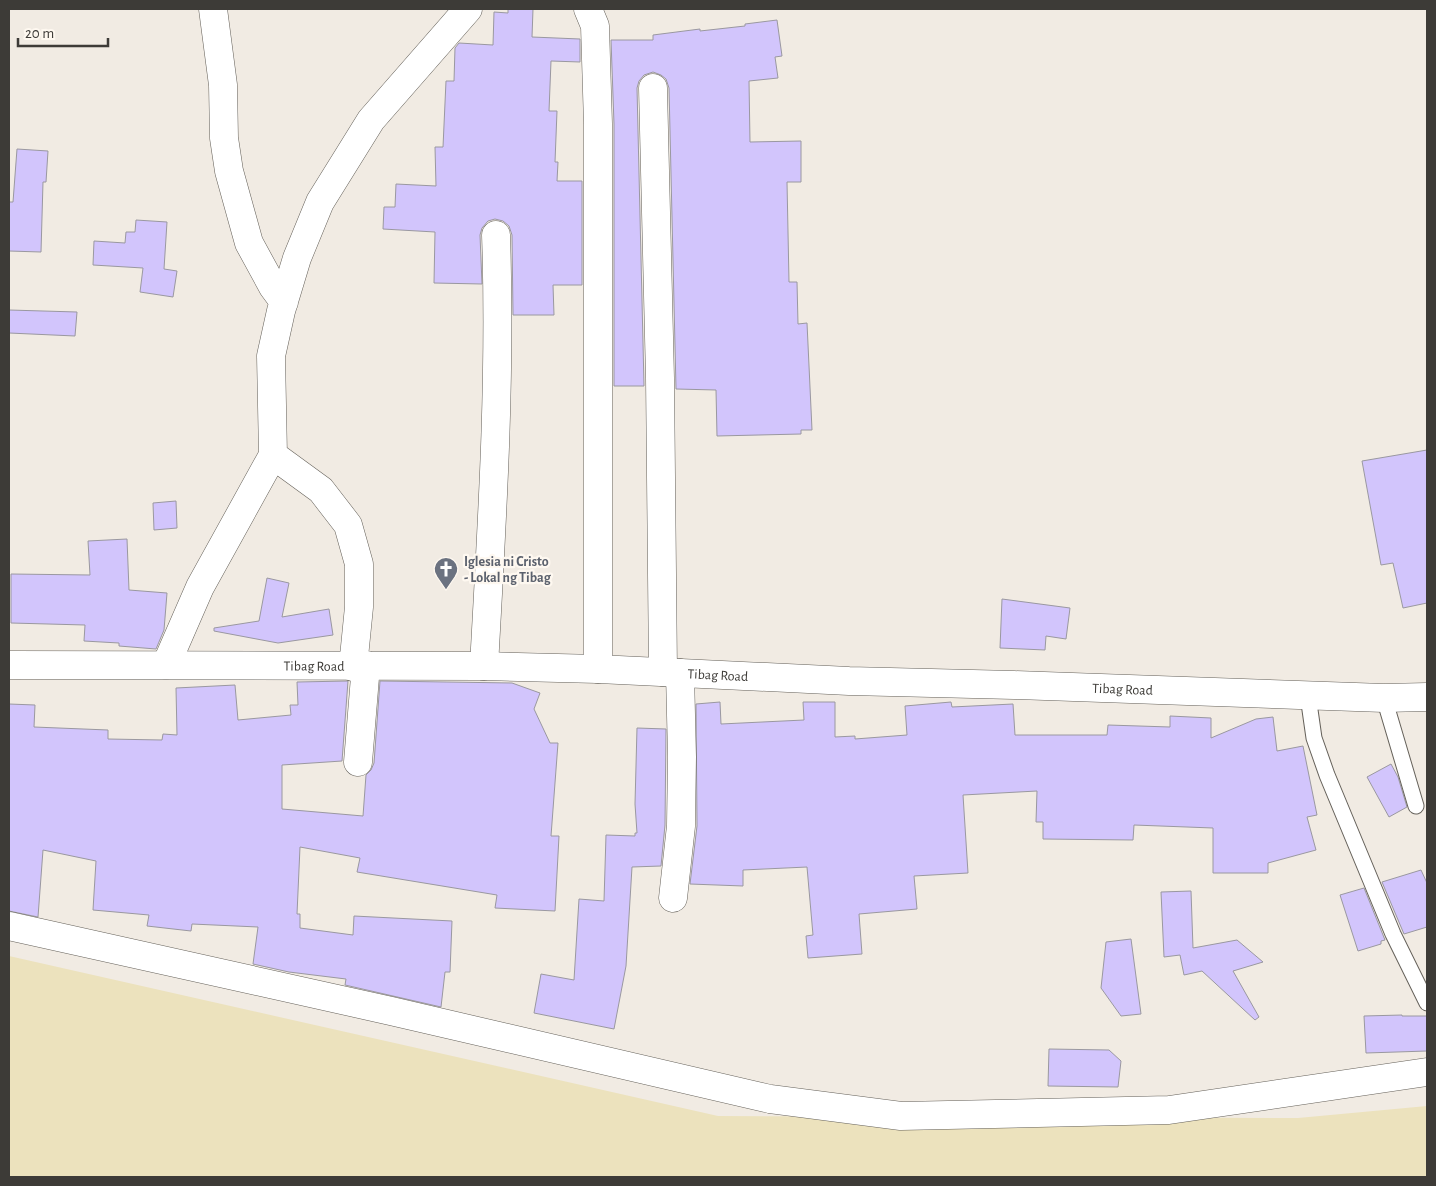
<svg xmlns="http://www.w3.org/2000/svg" width="1436" height="1186" font-family="'Alegreya Sans',sans-serif">
<style>
.sand{fill:#ece2bd}
.building{fill:#d2c5fc;stroke:#9a98a0}
.lines{fill:none;stroke-linecap:round;stroke-linejoin:round}
.service-casing{stroke:#65615a;stroke-width:17}
.minor-casing{stroke:#65615a;stroke-width:29}
.tertiary-casing{stroke:#65615a;stroke-width:29}
.service{stroke:#fff;stroke-width:15}
.minor{stroke:#fff;stroke-width:28}
.tertiary{stroke:#fff;stroke-width:28}
.labels{text-anchor:middle;stroke-width:4.5;stroke-linejoin:round;paint-order:stroke}
.worship-label{font-size:14px;font-weight:bold;fill:#5b616d;stroke:#fef8f0;text-anchor:start}
.street-label{font-size:14px;fill:#3d3b37;stroke:#fef8f0}
</style>
<rect width="100%" height="100%" fill="#f1ebe3"/>
<!-- sand -->
<path class="sand" d="M9,956L718,1116L1298,1118L1427,1106V1177H9Z"/>
<!-- building -->
<path class="building" d="M508,9H533L532,37L580,39V62L551,61L549,111H557L555,162H558L557,181H582V285H553L554,315H513L512,235L509,226L503,221L495,219L488,221L482,228L480,235L482,284L434,283L435,232L383,229L384,207H395L396,184L436,186L435,147H443L446,81H454L455,48L459,43L493,45L494,12L508,13Z
M777,20L782,56L775,57L778,78L749,81L750,142L801,141V182H787L789,282H797L798,324L807,323L812,430H801V434L717,436L716,390L676,389L669,88L666,79L661,75L653,72L644,75L639,81L637,88L644,386H614V124L611,40H653V35L700,29V31L745,26V24Z
M17,149L48,151L46,182H43L41,252L9,251V202H13Z
M136,220L167,222L164,269L177,271L173,297L140,292L143,268L93,265L94,241L125,243L126,232H135Z
M9,310L77,312L75,336L9,333Z
M1427,450V603L1403,608L1393,563L1381,565L1362,461Z
M176,501L177,528L154,530L153,503Z
M127,539L129,590L167,593L164,630L156,649L119,646V643L84,641L85,625L11,623V574L90,575L88,541Z
M267,578L289,583L282,617L329,609L333,635L278,643L214,631V628L259,621Z
M1002,599L1070,608L1066,639L1046,636L1045,650L1000,648Z
M348,681L342,761L282,765V809L363,816L366,775L371,770L374,763L380,681L512,683L540,693L534,709L550,743H558L551,836H559L555,911L495,908L497,895L357,872L360,858L300,847L297,914H300V928L353,935L354,916L452,921L450,972H445L441,1007L345,985L346,979L289,972L253,964L258,927L192,924L191,931L147,926L149,915L93,910L96,861L43,850L38,917L9,911V704L35,705L34,727L108,730V739L162,740L163,734L177,735L176,688L235,685L238,720L291,715L290,705H298L297,682Z
M720,702L721,724L804,720L803,702H835V737L855,736V739L907,735L905,706L951,702L952,707L1013,704L1015,735H1107L1108,725L1170,727V716L1211,718V738L1256,719L1273,717L1277,751L1303,746L1317,815L1307,817L1316,850L1268,863V873H1213V828L1134,825L1133,840L1043,839V822H1036L1037,791L963,795L968,873L914,876L917,909L859,914L862,954L808,958L806,936L813,935L807,867L743,870V886L690,884L697,826L696,704Z
M637,728L666,729L665,825L661,866L632,867L626,966L614,1029L534,1013L541,974L574,980L579,899L604,901L606,835L635,836V833H637L635,804Z
M1391,764L1398,777L1407,807L1389,817L1367,777Z
M1421,870L1427,883V927L1404,934L1382,882Z
M1364,888L1385,940L1381,941V944L1358,951L1340,895Z
M1191,891L1193,948L1237,940L1263,962L1233,971L1259,1017L1255,1020L1202,971L1184,975L1180,955L1164,957L1161,892Z
M1131,939L1141,1014L1121,1016L1101,988L1106,942Z
M1402,1015V1016H1427V1051L1366,1053L1364,1016Z
M1049,1049L1109,1050L1121,1061L1118,1087L1048,1086Z"/>
<g class="lines">
<!-- service casing -->
<g class="service-casing">
<path id="service" d="M1308,696L1314,738L1327,775L1393,934L1427,1003
M1384,698L1416,806"/>
</g>
<!-- minor casing -->
<g class="minor-casing">
<path id="minor" d="M213,9L223,85L224,138L229,171L249,243L273,287L284,302
M588,9L595,26L598,124V669
M653,88L660,378L663,672
M166,665L200,587L273,455
M484,666C492,522 501,379 496,235
M353,667L359,607V564L348,525L321,490L273,455L271,356L281,311L297,258L320,202L371,120L468,9
M358,762L366,665
M673,898L681,826L682,757L680,673
M9,926L391,1011L770,1099L901,1116L1169,1110L1427,1072"/>
</g>
<!-- tertiary casing -->
<g class="tertiary-casing">
<g id="tertiary">
<path id="s1" d="M9,665L484,666L598,669L849,681L1014,685L1384,698L1427,697"/>
</g>
</g>
<!-- service -->
<use href="#service" class="service"/>
<!-- minor -->
<use href="#minor" class="minor"/>
<!-- tertiary -->
<use href="#tertiary" class="tertiary"/>
</g>
<!-- icons -->
<defs>
<g id="church-pin" transform="scale(1.25)"><path d="M0 17L-7.5 6A9.5 9.5 0 1 1 7.5 6Z" fill="#6b7280" stroke="#fef8f0"/><path d="M-1.2-6h2.4v3.5h3.3v2.4h-3.3V6h-2.4V-.1h-3.3v-2.4h3.3Z" fill="#fff"/></g>
</defs>
<g fill-rule="evenodd">
<use href="#church-pin" x="446" y="569"/>
</g>
<g class="labels">
<!-- worship labels -->
<g class="worship-label">
<text x="464" y="566">Iglesia ni Cristo<tspan x="464" dy="16">- Lokal ng Tibag</tspan></text>
</g>
<!-- street labels -->
<g class="street-label">
<text dy="5" stroke="none"><textPath href="#s1" startOffset="305">Tibag Road</textPath></text>
<text dy="5" stroke="none"><textPath href="#s1" startOffset="709">Tibag Road</textPath></text>
<text dy="5" stroke="none"><textPath href="#s1" startOffset="1114">Tibag Road</textPath></text>
</g>
</g>
<!-- border -->
<rect width="1436" height="1186" fill="none" stroke="#3d3b37" stroke-width="20"/>
<!-- scale -->
<path d="M18 38v8h90v-8" fill="none" stroke="#3d3b37" stroke-width="2.5"/>
<text x="25" y="38" font-size="15" fill="#3d3b37" stroke="#fef8f0" stroke-width="4" paint-order="stroke">20 m</text>
</svg>
